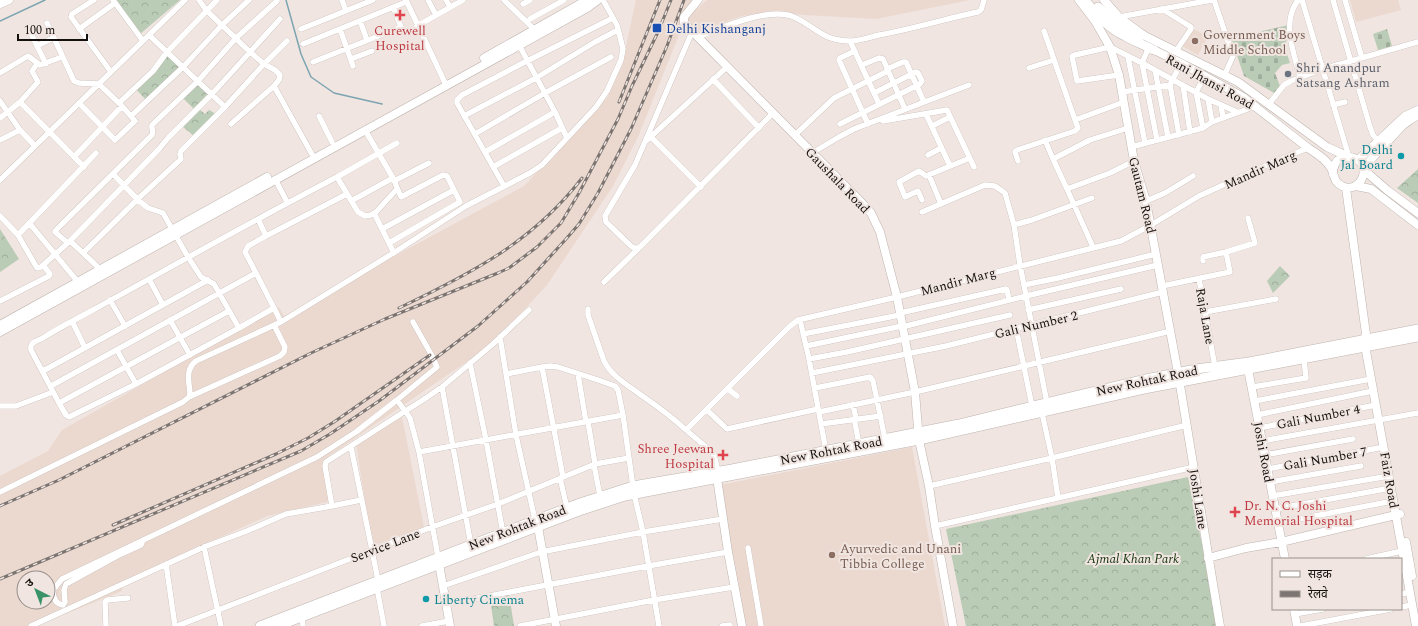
<svg xmlns="http://www.w3.org/2000/svg" width="1418" height="626" font-family="Spectral,'Noto Sans Devanagari',serif">
<style>
.built{fill:#ebd9d0;fill-rule:evenodd}
.forest{fill:url(#forest-crowns)}
.cemetery{fill:url(#cemetery-stones)}
.lines{fill:none;stroke-linecap:round;stroke-linejoin:round}
.stream{stroke:#7ca4b1;stroke-width:1.5}
.street-casing{stroke:#beb4af;stroke-width:6}
.secondary-casing{stroke:#beb4af;stroke-width:9}
.primary-casing{stroke:#beb4af;stroke-width:10}
.street{stroke:#fff;stroke-width:5.5}
.secondary{stroke:#fff;stroke-width:8}
.primary{stroke:#fff;stroke-width:9}
.rail-casing{stroke:#7b7470;stroke-width:3}
.rail{stroke:#f0e5e0;stroke-width:1.5;stroke-dasharray:4.5;stroke-linecap:butt}
.health-dot{fill:#e0444e;stroke:#f0e5e0;stroke-width:1.5}
.transit-dot{fill:#1a4fb4;stroke:#f0e5e0;stroke-width:1.5}
.education-dot{fill:#8d6e63;stroke:#f0e5e0;stroke-width:1.5}
.worship-dot{fill:#6b7280;stroke:#f0e5e0;stroke-width:1.5}
.culture-dot{fill:#0f9aa8;stroke:#f0e5e0;stroke-width:1.5}
.labels{text-anchor:middle;stroke-width:4;stroke-linejoin:round;paint-order:stroke}
.transit-label{font-size:13px;fill:#164399;stroke:#f0e5e0;text-anchor:start}
.health-label{font-size:13px;fill:#be3a42;stroke:#f0e5e0}
.education-label{font-size:13px;fill:#785e54;stroke:#f0e5e0;text-anchor:start}
.worship-label{font-size:13px;fill:#5b616d;stroke:#f0e5e0;text-anchor:start}
.street-label{font-size:13px;fill:#14100e;stroke:#f0e5e0}
.culture-label{font-size:13px;fill:#0d838f;stroke:#f0e5e0;text-anchor:end}
.park-label{font-size:13px;font-style:italic;fill:#14350d;stroke:#f0e5e0}
</style>
<defs>
<pattern id="forest-crowns" width="20" height="18" patternUnits="userSpaceOnUse"><rect width="20" height="18" fill="#bacbb6"/><path d="M2 6a3 3 0 1 1 6 0M12 15a3 3 0 1 1 6 0" fill="none" stroke="#9fad9b"/></pattern>
<pattern id="cemetery-stones" width="16" height="16" patternUnits="userSpaceOnUse"><rect width="16" height="16" fill="#bacbb6"/><path d="M2 7V4a2 2 0 0 1 4 0v3zM10 15v-3a2 2 0 0 1 4 0v3z" fill="#9fad9b"/></pattern>
</defs>
<rect width="100%" height="100%" fill="#f0e5e0"/>
<!-- built -->
<path class="built" d="M636,0H693L638,137L613,186L547,285L519,315L478,354L326,458L331,501L267,516L124,581L122,591L36,626H0V476L48,451L62,430L279,307L284,316L524,186L607,98L622,65ZM24,578H48V602H24Z
M707,0H970L876,19L804,15L775,12L742,16L700,31L686,22L688,17Z
M1350,0H1398L1401,10L1356,22Z
M1192,28L1208,37L1198,55L1182,46Z
M402,417L424,527L372,546L356,444Z
M912,447L945,626H745L720,485Z"/>
<!-- forest -->
<path class="forest" d="M116,0H180L140,34Z
M166,54L180,67L146,100L134,87Z
M198,84L209,94L194,109L183,98Z
M199,109L205,114L209,110L216,114L194,136L182,126Z
M1418,169V203L1397,188Z
M0,229L19,259L0,272Z
M1280,266L1290,276L1273,293L1267,281Z
M1188,477L1219,626H966L946,529Z
M509,594L514,626H494L490,598Z"/>
<!-- cemetery -->
<path class="cemetery" d="M1289,25L1285,48L1290,63L1282,65L1275,73L1280,86L1276,94L1244,76L1231,38Z
M1387,29L1392,46L1378,50L1373,34Z"/>
<g class="lines">
<!-- stream -->
<path class="stream" d="M286,0L301,54L311,77L334,93L382,104
M0,21L45,0"/>
<!-- street casing -->
<g class="street-casing">
<path id="street" d="M94,0L72,14L71,17L111,72
M113,0L143,41
M199,0L206,10L250,52L264,64L275,70L280,75L279,80L274,86L231,124
M342,0L346,11
M406,0L446,85
M428,0L436,15
M446,0L450,7
M504,0L535,30
M1214,0L1233,56L1225,74
M1298,0C1281,23 1294,53 1300,77
M1302,0L1349,157
M1333,0L1370,127L1373,135L1380,143
M1345,0L1362,58
M523,4L530,0
M1162,9L1191,27V29L1176,51
M1119,17L1212,0
M530,19L564,0
M360,21L367,40
M47,23L74,81L79,83L99,84L122,106L74,157
M417,26L463,0
M28,27L37,46L53,38
M79,29L115,3
M301,29L373,0
M340,29L353,66
M1044,31L1075,120
M692,32L635,165L605,216L606,222L631,246L634,248H639L773,113
M149,35L225,107
M697,37C722,28 769,6 794,17C816,27 821,40 849,41C859,41 870,37 879,35C912,29 945,19 978,12L981,10L984,0
M850,41L879,104
M303,44L406,2
M519,45L555,112L567,138
M37,46L46,64
M1149,47L1142,63L1157,140
M855,51L840,58L839,60L868,124
M1128,57L1145,143
M351,59L372,51
M313,62L401,27L393,7
M862,65L879,58L883,59L905,109
M1029,68L1054,60
M887,69L903,62H906L924,102
M1155,70L1168,137
M0,73L28,56L40,65L62,57
M1119,75L1077,81L1072,56L1075,55L1110,47L1142,63L1208,99L1237,112
M713,79L759,128
M1170,85L1179,135
M1183,85L1190,132
M274,86L314,158
M1122,92L1170,85L1181,63
M1208,99L1212,122
M0,101L20,130L0,140
M20,102L84,167
M79,103L115,140L135,121L122,106
M119,103L153,71L167,52L217,0
M1269,104L1284,85L1291,81L1323,69L1418,42
M1221,105L1223,118
M1333,105L1345,102
M926,114L950,166
M131,116L183,67L222,25L249,0
M319,116L332,142
M464,116L536,78L595,42L618,30
M0,118L20,102L38,82L32,71L37,64
M883,121L947,110L974,167
M840,124L920,84L922,81L918,73L916,72L874,93
M932,126L950,117
M1128,128L1090,140L1053,159L1067,189L1110,173L1134,161
M1203,128L1196,92L1205,76
M20,130L35,146
M365,130L393,178L401,197L443,175L447,176L460,202L389,243
M475,134L545,93L611,57
M795,135L834,98L888,71
M651,137L701,187
M1045,140L1053,159
M645,142L727,67
M1131,147L1203,128L1212,122L1256,106
M485,152L555,112
M812,153L839,137L854,129L969,85
M928,155L941,148
M1018,161L1015,152L1017,150L1075,131L1078,128L1075,120L1124,102
M493,167L562,128
M113,174L138,200L148,208L163,213L188,257L201,277L214,284L239,328L136,384L69,417L66,415L59,403L31,350C31,347 30,347 32,344C35,341 39,340 43,338C58,328 75,320 91,311C173,266 254,220 337,177L358,212L365,216L371,215L376,212L397,189
M929,175L941,204
M337,177L397,143
M275,179L287,202
M0,180L185,0
M394,181L429,163
M504,186L457,103V100L462,95L521,64L613,18
M1067,189L1093,247
M922,200L918,191L905,197L899,182L919,171L926,176L970,158
M351,201L393,178
M1146,201L1165,193L1193,176
M922,212L985,185L995,186L1005,193L1014,225L1020,265L1047,403
M374,213L394,253
M0,216L18,235L37,268L41,267L70,241L159,149L168,138L212,94L280,19
M258,219L266,236L347,194
M30,224L78,282
M1014,225L1032,220L1092,198
M382,229L454,190
M18,235L96,153
M70,241L83,253
M68,243L55,232L56,230L152,135C154,131 151,128 152,125L198,81L236,38L277,1
M1203,261V257L1226,252
M100,269L83,253L142,195L180,160L181,159L180,154L181,151L225,107L264,64L287,41
M256,273L274,308
M149,279L163,305
M1199,279L1215,367
M604,282L639,248
M1024,285L1058,278L1156,254
M1162,286L1230,272L1226,252L1255,243L1248,218
M110,300L125,326
M0,301L49,276L50,274L43,265
M588,309V315L604,361C612,377 628,385 641,395C657,406 672,417 686,430
M1028,310L1121,289
M1205,312L1276,299
M900,313L1006,289L1007,290L1009,300
M170,320L190,355
M800,320L809,359L826,451
M72,321L85,348
M902,327L1026,296L1158,265
M239,328L274,308L281,322
M1016,328L1032,406
M803,334L900,315
M500,337L516,435L535,520
M806,346L902,326
M117,350L136,384
M809,359L847,352L1010,315
M470,363L486,440L503,533
M542,367L550,366L558,367L598,380L615,386L618,390L623,415L634,494L643,532L659,626
M43,371L208,280
M812,373L946,346L1163,292
M506,374L542,367L563,477
M578,374L586,422
M51,386L256,273L245,252L248,246L266,236
M442,387L471,545
M1252,387L1306,378L1304,359
M815,388L870,377L873,381L885,439
M728,389L737,396
M189,397L280,356L284,352L285,347L274,325
M397,400L437,367L431,354L413,322
M1255,401L1371,379
M59,403L229,311
M853,404L856,419
M0,406H16L53,392
M707,410L727,429L818,409
M819,412L915,392L1171,331
M1042,413L1052,458L1058,498
M1257,415L1373,391
M588,422L595,464
M855,423L859,444
M821,424L881,416
M1259,428L1376,405
M1262,441L1418,413
M351,447L378,580
M419,452L623,415
M1264,455L1353,439
M594,465L600,496
M1267,469L1384,447
M718,471L714,455L711,451L686,430L789,327L798,320L897,297L1121,241L1151,225L1199,196L1276,161L1308,148
M560,478L567,508
M1270,482L1361,466
M929,486L1052,458L1187,425
M0,492L183,402L189,397L190,393C189,381 185,370 196,361L281,322L395,252L466,206L530,173L542,165L596,107L607,91L621,60L623,49L617,25L603,0
M1272,496L1389,476
M332,506L361,500
M1275,509L1391,488
M1278,523L1393,501
M935,526L1194,467
M143,540L141,545L117,556L66,584L64,590L65,602L63,605C55,604 53,597 53,590L62,579L317,457L356,432L397,400L410,418L419,452L438,557
M204,547L221,626
M748,548L761,626
M1366,559L1402,551
M166,564L175,626
M443,586L541,552L643,532L723,519
M377,588L384,626
M1401,594L1410,592
M446,604L648,566L728,552
M1401,607L1412,605
M1295,614L1323,609
M302,617L303,626
M31,626L204,547L247,531L286,514L332,506L325,466L326,462L407,410L423,400L442,387L493,344L529,310
M106,626L105,602L107,600L128,598
M177,626L432,527L498,504L595,464L629,458
M422,626L449,621
M520,626L654,600L734,587
M722,626L730,625
M1301,626L1391,609"/>
</g>
<!-- secondary casing -->
<g class="secondary-casing">
<path id="secondary" d="M698,0L684,17V23L864,205L871,213L880,232L897,297L915,392L919,440L929,486L935,526L953,626
M1079,0L1095,21L1099,24
M1104,0L1119,17L1143,35L1238,82L1327,147L1349,157
M0,4L9,0
M1095,21L1110,47L1119,75L1134,161L1146,201L1178,373L1220,626
M1148,49L1154,50L1181,63L1243,97L1308,148C1316,153 1326,159 1331,168C1335,175 1333,182 1342,186C1361,195 1373,165 1354,158C1350,156 1345,157 1341,158C1335,161 1333,167 1333,174
M484,58L587,0
M1358,160L1405,116L1418,110
M1363,168L1403,125L1410,120L1418,115
M1364,170L1387,190L1418,213
M1356,186L1371,189L1418,225
M1346,188L1366,334L1364,340L1416,626
M0,325L267,177
M0,332L587,8L598,0
M1248,369L1285,559
M717,478L728,552L742,626
M538,527L556,626
M1406,542L1412,576
M438,558L450,626
M1208,558L1246,548L1281,542L1400,514
M1294,609L1297,626"/>
</g>
<!-- primary casing -->
<g class="primary-casing">
<path id="primary" d="M1085,0C1096,15 1108,28 1125,36C1134,41 1144,45 1154,50
M1098,7L1124,28L1143,35
M260,626L580,503L633,486L732,469L959,424L1141,380L1196,369L1249,362L1418,329
M278,626L579,511L625,496L919,440L1144,389L1418,337"/>
</g>
<!-- street -->
<use href="#street" class="street"/>
<!-- secondary -->
<use href="#secondary" class="secondary"/>
<!-- primary -->
<use href="#primary" class="primary"/>
<!-- rail casing -->
<g class="rail-casing">
<path id="rail" d="M619,102L660,0
M399,308C470,274 533,242 582,178
M0,506L59,480L311,353L385,319L498,273L509,268L537,247L561,223L579,193L618,119L632,86L658,32L671,0
M113,525L276,454L308,438L334,422L430,355
M0,579L301,451L330,434L379,401L478,326L527,282L566,239L579,224L598,193L631,129L667,46L684,0"/>
</g>
<!-- rail -->
<use href="#rail" class="rail"/>
</g>
<!-- markers -->
<g class="health-dot">
<path d="M398 9h4v4h4v4h-4v4h-4v-4h-4v-4h4z"/>
<path d="M721 449h4v4h4v4h-4v4h-4v-4h-4v-4h4z"/>
<path d="M1233 506h4v4h4v4h-4v4h-4v-4h-4v-4h4z"/>
</g>
<rect class="transit-dot" x="652" y="23" width="10" height="10" rx="2"/>
<g class="education-dot">
<circle cx="1195" cy="41" r="4"/>
<circle cx="832" cy="555" r="4"/>
</g>
<circle class="worship-dot" cx="1288" cy="74" r="4"/>
<g class="culture-dot">
<circle cx="1401" cy="156" r="4"/>
<circle cx="426" cy="599" r="4"/>
</g>
<g class="labels">
<!-- transit labels -->
<g class="transit-label">
<text x="666" y="33">Delhi Kishanganj</text>
</g>
<!-- health labels -->
<g class="health-label">
<text x="400" y="35">Curewell<tspan x="400" dy="15">Hospital</tspan></text>
<text x="714" y="453" text-anchor="end">Shree Jeewan<tspan x="714" dy="15">Hospital</tspan></text>
<text x="1244" y="510" text-anchor="start">Dr. N. C. Joshi<tspan x="1244" dy="15">Memorial Hospital</tspan></text>
</g>
<!-- education labels -->
<g class="education-label">
<text x="1203" y="39">Government Boys<tspan x="1203" dy="15">Middle School</tspan></text>
<text x="840" y="553">Ayurvedic and Unani<tspan x="840" dy="15">Tibbia College</tspan></text>
</g>
<!-- worship labels -->
<g class="worship-label">
<text x="1296" y="72">Shri Anandpur<tspan x="1296" dy="15">Satsang Ashram</tspan></text>
</g>
<!-- street labels -->
<g class="street-label">
<text transform="translate(1210 81) rotate(29)" y="5">Rani Jhansi Road</text>
<text transform="translate(1260 169) rotate(-24)" y="5">Mandir Marg</text>
<text transform="translate(838 180) rotate(46)" y="5">Gaushala Road</text>
<text transform="translate(1143 195) rotate(76)" y="5">Gautam Road</text>
<text transform="translate(958 281) rotate(-15)" y="5">Mandir Marg</text>
<text transform="translate(1206 316) rotate(80)" y="5">Raja Lane</text>
<text transform="translate(1036 324) rotate(-13)" y="5">Gali Number 2</text>
<text transform="translate(1147 380) rotate(-12)" y="5">New Rohtak Road</text>
<text transform="translate(1318 416) rotate(-11)" y="5">Gali Number 4</text>
<text transform="translate(831 450) rotate(-11)" y="5">New Rohtak Road</text>
<text transform="translate(1264 452) rotate(79)" y="5">Joshi Road</text>
<text transform="translate(1325 458) rotate(-10)" y="5">Gali Number 7</text>
<text transform="translate(1390 480) rotate(80)" y="5">Faiz Road</text>
<text transform="translate(1199 499) rotate(81)" y="5">Joshi Lane</text>
<text transform="translate(517 527) rotate(-21)" y="5">New Rohtak Road</text>
<text transform="translate(385 545) rotate(-21)" y="5">Service Lane</text>
</g>
<!-- culture labels -->
<g class="culture-label">
<text x="1393" y="154">Delhi<tspan x="1393" dy="15">Jal Board</tspan></text>
<text x="434" y="604" text-anchor="start">Liberty Cinema</text>
</g>
<!-- park labels -->
<g class="park-label">
<text x="1133" y="563">Ajmal Khan Park</text>
</g>
</g>
<!-- legend -->
<rect x="1272" y="558" width="130" height="52" fill="#f0e5e0" stroke="#98908c"/>
<rect x="1280" y="571" width="20" height="6" fill="#ffffff" stroke="#98908c"/>
<text x="1308" y="578" font-size="12" fill="#14100e">सड़क</text>
<rect x="1280" y="591" width="20" height="6" fill="#7b7470" stroke="#98908c"/>
<text x="1308" y="598" font-size="12" fill="#14100e">रेलवे</text>
<!-- north arrow -->
<g transform="translate(36 590) rotate(318)"><circle r="19" fill="#f0e5e0" stroke="#98908c"/>
<path d="M0-3L7 15L0 10L-7 15Z" fill="#3a9368"/>
<text y="-6" font-size="11" font-weight="bold" text-anchor="middle" fill="#14100e">उ</text>
</g>
<!-- scale -->
<path d="M18 34v6h69v-6" fill="none" stroke="#14100e" stroke-width="2"/>
<text x="24" y="34" font-size="12" fill="#14100e" stroke="#f0e5e0" stroke-width="3" paint-order="stroke">100 m</text>
</svg>
